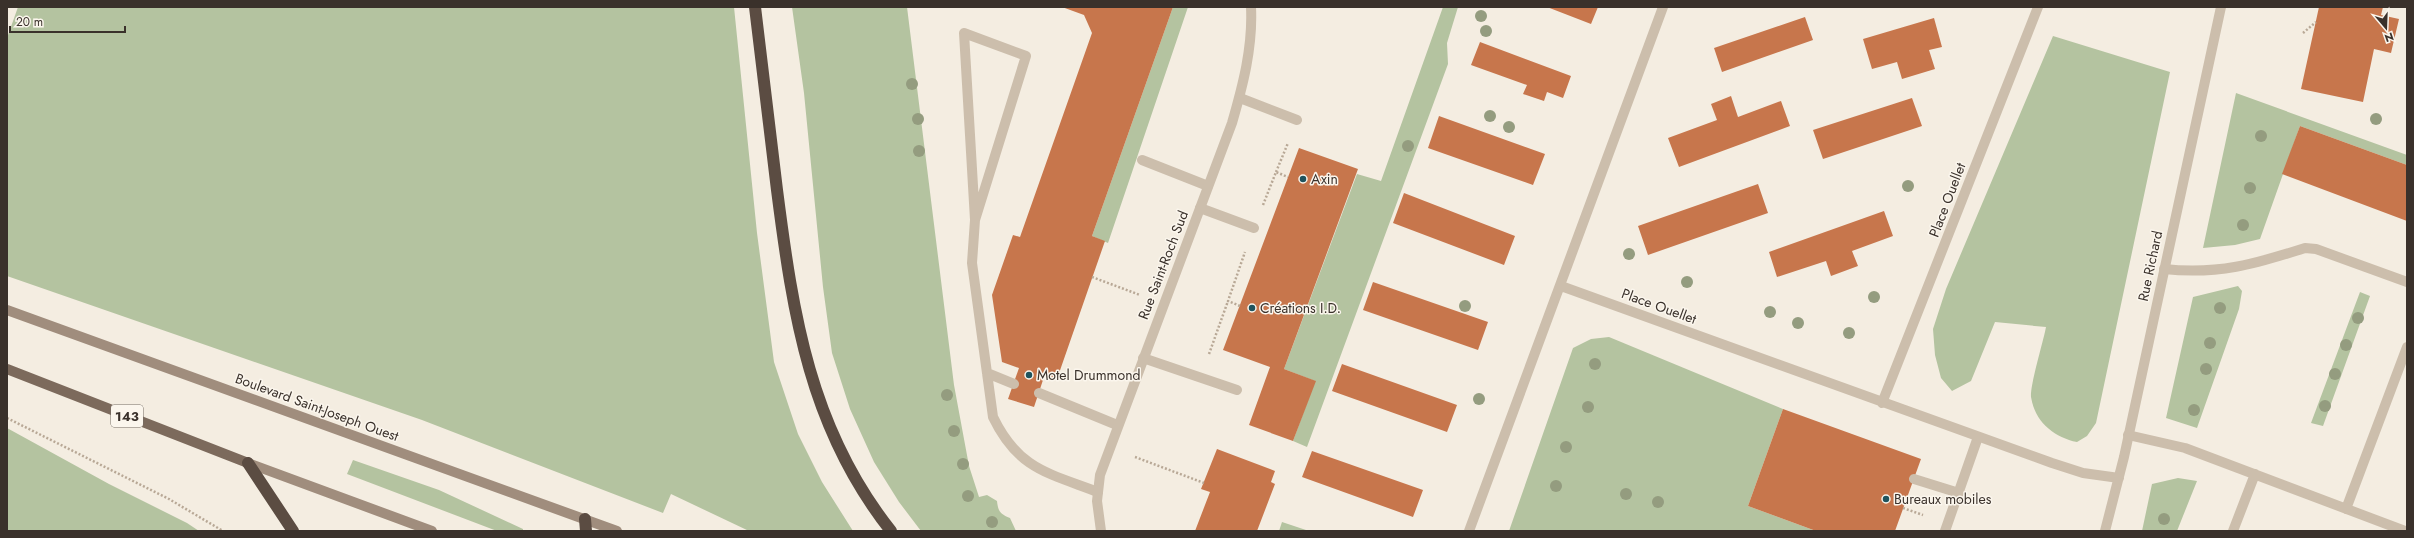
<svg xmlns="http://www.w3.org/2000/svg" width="2414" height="538" font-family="Jost,sans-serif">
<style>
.green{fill:#b4c3a0}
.building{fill:#c7764c}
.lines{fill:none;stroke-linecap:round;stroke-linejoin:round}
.path{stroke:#b8a896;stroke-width:2.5;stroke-dasharray:2 2;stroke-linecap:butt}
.service{stroke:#ccbeac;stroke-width:10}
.minor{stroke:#ccbeac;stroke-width:10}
.secondary{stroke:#a08d7d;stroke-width:10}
.primary{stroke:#7c6a5c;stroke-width:10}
.motorway{stroke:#5b4c42;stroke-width:12}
.tree{fill:#949c7f}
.poi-dot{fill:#1f535d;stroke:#fbf6ed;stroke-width:1.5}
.labels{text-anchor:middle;stroke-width:3;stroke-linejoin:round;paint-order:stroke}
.shield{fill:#fbf6ed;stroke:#746c65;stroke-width:1}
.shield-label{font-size:13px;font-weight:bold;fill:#3a312b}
.poi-label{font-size:14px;fill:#3a312b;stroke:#fbf6ed;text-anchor:start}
.street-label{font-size:14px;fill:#3a312b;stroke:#fbf6ed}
</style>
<rect width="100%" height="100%" fill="#f4ede1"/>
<!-- green -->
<path class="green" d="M18,7H734L757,233L774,362L798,434L822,482L853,531H749L671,494L663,513L422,420L7,276V38Z
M792,7H907L954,385L969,466L979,497L987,495L997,501C998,511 1000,514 1010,518L1016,531H921L899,502L874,462L850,409L832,353L823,287L804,93Z
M1173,7H1188L1108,243L1092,236Z
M1443,7H1458L1447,43L1448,64L1307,447L1293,441L1315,381L1284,369L1357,174L1381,181Z
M2053,36L2170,72L2096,423L2087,436L2077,442C2054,437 2035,422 2031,397C2030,385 2043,343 2046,327L1995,322L1971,381L1952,391L1941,378L1935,355L1933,329L1946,289Z
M2236,93L2407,155V165L2300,126L2260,239L2235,245L2203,248Z
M2238,286L2242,291L2239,309L2197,428L2166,418L2193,297Z
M2360,292L2370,296L2323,426L2311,423Z
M1609,337L1783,409L1748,506L1816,531H1509L1573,348L1591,339Z
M7,428L109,484L187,523L199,531H7Z
M353,460L439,490L523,529V531H497L347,474Z
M2178,478L2197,481L2177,531H2142L2152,484Z
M1282,522L1309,531H1279Z"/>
<!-- building -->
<path class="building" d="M1062,7H1173L1092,236L1105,241L1057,379L1045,374L1034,407L1008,399L1019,368L1002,362L992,295L1013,235L1020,237L1092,33L1084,15Z
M1547,7H1598L1591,24Z
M2319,7H2383L2381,15L2399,19L2391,53L2374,49L2363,102L2301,89Z
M1805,17L1813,40L1722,72L1714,48Z
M1934,18L1942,47L1929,50L1935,69L1902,79L1897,62L1872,69L1863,39Z
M1480,42L1571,76L1563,98L1547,92L1544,101L1523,94L1527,85L1471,65Z
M1731,96L1738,117L1781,101L1790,126L1679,167L1668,138L1717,120L1711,104Z
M1912,98L1922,126L1823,159L1813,130Z
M1439,116L1545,154L1533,185L1428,148Z
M2300,126L2407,165V221L2282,174Z
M1299,148L1358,169L1284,369L1316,381L1293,441L1249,425L1270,367L1223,350Z
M1758,184L1768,213L1648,255L1638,226Z
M1404,193L1515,236L1504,265L1393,223Z
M1884,211L1893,236L1852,251L1858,266L1831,276L1826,261L1777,277L1769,252Z
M1373,282L1488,322L1478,350L1363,310Z
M1342,364L1457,405L1447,432L1332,391Z
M1783,409L1921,459L1895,531H1816L1748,506Z
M1217,449L1275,471L1271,482L1275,484L1257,531H1195L1210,492L1201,489Z
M1312,451L1423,490L1413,517L1302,477Z"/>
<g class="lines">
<!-- path -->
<path class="path" d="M2303,33L2316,22
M1276,172L1288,143
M1263,205L1276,172L1288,177
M1092,277L1140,295
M1240,306L1228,301L1245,252
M1209,354L1228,301
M7,418L169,499L223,531
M1135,457L1204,483
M1903,508L1923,515"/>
<!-- service -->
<path class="service" d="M1240,98L1297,120
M1142,160L1208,186
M1200,208L1254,228
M975,220L964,33L1026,56L975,220L972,263L993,417C1018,469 1048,473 1098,492
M2164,269C2218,275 2255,264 2305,248L2316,249L2407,282
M1143,358L1237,390
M987,373L1014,384
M1039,393L1117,425
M2128,435L2185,448L2405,531
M1914,479L1959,493
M2346,509L2407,347
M1945,531L1978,437
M2233,531L2255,474"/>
<!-- minor -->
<path class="minor" d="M1561,286L2052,463L2083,473L2119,478
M1882,403L2038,7
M1101,531L1097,501L1100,475L1232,123C1243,85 1253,47 1251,7
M1469,531L1663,7
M2105,531L2124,457L2221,7"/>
<!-- secondary -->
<path class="secondary" d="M7,310L617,531
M248,463L432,531"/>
<!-- primary -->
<path class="primary" d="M7,369L248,463"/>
<!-- motorway -->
<path class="motorway" d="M755,7C762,68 770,129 777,190C793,315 810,429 891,531
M248,463L293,531
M585,519L586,531"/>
</g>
<!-- trees -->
<g class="tree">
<circle cx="1481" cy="16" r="6"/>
<circle cx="1486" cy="31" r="6"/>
<circle cx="912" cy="84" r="6"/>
<circle cx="1490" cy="116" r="6"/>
<circle cx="918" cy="119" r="6"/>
<circle cx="2376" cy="119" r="6"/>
<circle cx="1509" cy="127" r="6"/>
<circle cx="2261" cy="136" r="6"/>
<circle cx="1408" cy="146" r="6"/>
<circle cx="919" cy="151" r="6"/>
<circle cx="1908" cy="186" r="6"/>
<circle cx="2250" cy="188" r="6"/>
<circle cx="2243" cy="225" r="6"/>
<circle cx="1629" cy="254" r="6"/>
<circle cx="1687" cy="282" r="6"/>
<circle cx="1874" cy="297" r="6"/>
<circle cx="1465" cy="306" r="6"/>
<circle cx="2220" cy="308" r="6"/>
<circle cx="1770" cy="312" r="6"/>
<circle cx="2358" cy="318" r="6"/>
<circle cx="1798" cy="323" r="6"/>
<circle cx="1849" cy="333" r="6"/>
<circle cx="2210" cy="343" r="6"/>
<circle cx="2346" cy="345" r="6"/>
<circle cx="1595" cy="364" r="6"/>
<circle cx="2206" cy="369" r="6"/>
<circle cx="2335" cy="374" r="6"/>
<circle cx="947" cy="395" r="6"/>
<circle cx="1479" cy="399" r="6"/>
<circle cx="2325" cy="406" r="6"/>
<circle cx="1588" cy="407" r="6"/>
<circle cx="2194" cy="410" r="6"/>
<circle cx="954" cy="431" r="6"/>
<circle cx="1566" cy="447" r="6"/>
<circle cx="963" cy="464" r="6"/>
<circle cx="1556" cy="486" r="6"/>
<circle cx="1626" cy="494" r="6"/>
<circle cx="968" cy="496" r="6"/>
<circle cx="1658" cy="502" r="6"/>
<circle cx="2164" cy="519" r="6"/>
<circle cx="992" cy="522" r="6"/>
</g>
<!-- markers -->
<g class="poi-dot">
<circle cx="1303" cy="179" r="4"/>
<circle cx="1252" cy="308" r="4"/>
<circle cx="1029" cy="375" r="4"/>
<circle cx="1886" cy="499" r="4"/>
</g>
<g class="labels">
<!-- shield labels -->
<rect class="shield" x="111" y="405" width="32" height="22" rx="3"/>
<g class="shield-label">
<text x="127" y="421">143</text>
</g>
<!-- poi labels -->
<g class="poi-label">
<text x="1311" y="184">Axin</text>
<text x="1260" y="313">Créations I.D.</text>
<text x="1037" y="380">Motel Drummond</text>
<text x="1894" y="504">Bureaux mobiles</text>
</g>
<!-- street labels -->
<g class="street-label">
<text transform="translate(1947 200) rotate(-69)" y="5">Place Ouellet</text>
<text transform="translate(1163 265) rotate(-69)" y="5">Rue Saint-Roch Sud</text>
<text transform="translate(2150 266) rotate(-78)" y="5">Rue Richard</text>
<text transform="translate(1659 306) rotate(20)" y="5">Place Ouellet</text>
<text transform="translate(317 407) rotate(20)" y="5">Boulevard Saint-Joseph Ouest</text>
</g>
</g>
<!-- border -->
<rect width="2414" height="538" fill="none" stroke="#3a312b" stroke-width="16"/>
<!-- north arrow -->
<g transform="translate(2386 28) rotate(161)" stroke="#fbf6ed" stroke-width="3" paint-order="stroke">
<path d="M0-3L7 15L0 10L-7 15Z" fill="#3a312b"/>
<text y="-6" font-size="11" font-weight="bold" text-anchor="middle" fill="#3a312b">N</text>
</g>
<!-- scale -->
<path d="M10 26v6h115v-6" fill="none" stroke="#3a312b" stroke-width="2"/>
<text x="16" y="26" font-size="12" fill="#3a312b" stroke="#fbf6ed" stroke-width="3" paint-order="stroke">20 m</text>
</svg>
